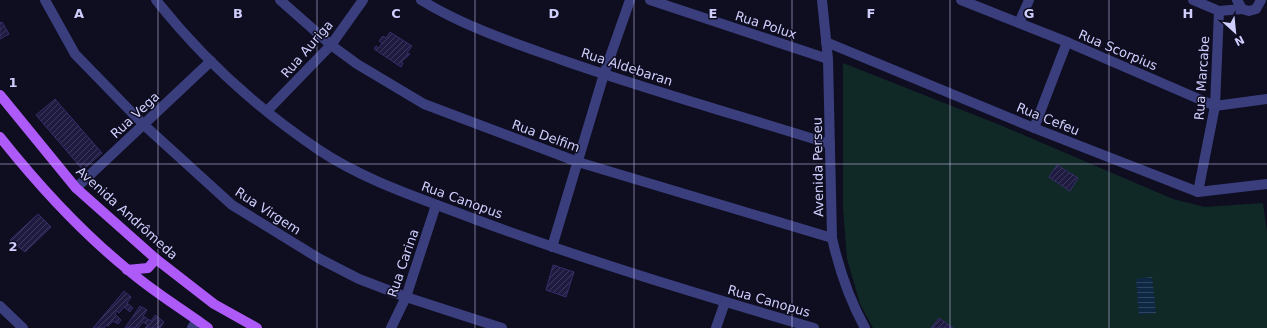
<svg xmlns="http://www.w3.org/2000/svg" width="1267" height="328" font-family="'DejaVu Sans',sans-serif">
  <defs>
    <pattern id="water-rules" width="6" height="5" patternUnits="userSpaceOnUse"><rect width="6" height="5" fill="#0e2743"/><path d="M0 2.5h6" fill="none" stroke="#30455f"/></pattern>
    <pattern id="building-hatch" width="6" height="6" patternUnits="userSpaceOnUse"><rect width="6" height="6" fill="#1e1a40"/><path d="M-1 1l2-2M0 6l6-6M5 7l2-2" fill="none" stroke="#3e3a5c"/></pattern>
  </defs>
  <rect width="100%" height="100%" fill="#0f0d20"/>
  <polygon fill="#112926" points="843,63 1000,125 1173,199 1205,207 1263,203 1267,232 1267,328 873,328 860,304 847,259 843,208"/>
  <polygon fill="url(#water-rules)" points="1152,277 1156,313 1139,315 1136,279"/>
  <g fill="url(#building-hatch)" stroke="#342d6b">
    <polygon points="2,22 9,34 0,39 0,23"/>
    <polygon points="390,32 412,46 407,53 410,54 401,62 403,63 401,67 374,49 376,46 379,48 382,43 379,41 383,36 386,38"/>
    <polygon points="55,99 102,153 83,170 36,115"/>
    <polygon points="1057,165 1078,178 1070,191 1049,177"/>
    <polygon points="38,214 51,227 25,252 10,240"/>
    <polygon points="553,265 574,272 566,297 546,290"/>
    <polygon points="124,291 131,297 127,303 133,308 130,312 124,307 119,313 117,311 115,314 121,320 118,324 113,321 108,326 106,325 104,328 93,328"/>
    <polygon points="140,306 147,310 143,316 151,321 155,315 164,322 160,328 145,328 148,325 143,322 138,328 136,326 135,328 125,328"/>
    <polygon points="939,318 953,328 931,328"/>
  </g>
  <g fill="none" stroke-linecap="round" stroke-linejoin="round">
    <g stroke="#3a3e7d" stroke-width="10">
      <polyline points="45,0 75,54 144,125 232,205 320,259 359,279 406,297 502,328"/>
      <path d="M156,0C201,57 258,109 319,150C367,182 423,199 477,220C588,261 701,295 814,328"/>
      <polyline points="280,0 331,45 357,64 424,104 578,162 832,238"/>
      <path d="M421,0C465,27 514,43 562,60C651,91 741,116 830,144"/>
      <polyline points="650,0 828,59"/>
      <path d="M822,0L828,59L832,238C839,269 849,299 865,328"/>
      <polyline points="961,0 1067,42 1215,106 1267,99"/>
      <polyline points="1193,0 1219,11"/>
      <polyline points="1237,0 1242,9 1249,11 1256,9 1261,0"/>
      <polyline points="1219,11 1242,9"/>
      <polyline points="1019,23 1029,0"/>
      <polyline points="826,42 1034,128 1198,192 1267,184"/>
      <polyline points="267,111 331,45 363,0"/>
      <polyline points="1034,128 1067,42"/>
      <polyline points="76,188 211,61"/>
      <polyline points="1198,192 1215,106 1219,11"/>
      <polyline points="552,247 604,74 630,0"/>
      <polyline points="0,306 23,328"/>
      <polyline points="192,328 197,320"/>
      <polyline points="391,328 406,297 436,205"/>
      <polyline points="716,328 725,302"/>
    </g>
    <g stroke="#ae5af8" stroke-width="10">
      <polyline points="0,95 76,188 156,259 214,304 257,328"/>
      <path d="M0,137C39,186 78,229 127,269C152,291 181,308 208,328"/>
      <polyline points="127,270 148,268 156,259"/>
    </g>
  </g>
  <path fill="none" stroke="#cfcefd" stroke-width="1" stroke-opacity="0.55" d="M158,0V328M317,0V328M475,0V328M634,0V328M792,0V328M950,0V328M1109,0V328M0,164H1267"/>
  <g text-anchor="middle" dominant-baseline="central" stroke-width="3" stroke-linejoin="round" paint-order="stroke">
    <g font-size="13" fill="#cfcefd" stroke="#0f0d20">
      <text transform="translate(766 25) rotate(18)">Rua Polux</text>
      <text transform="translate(307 49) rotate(-49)">Rua Auriga</text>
      <text transform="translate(1118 50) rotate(23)">Rua Scorpius</text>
      <text transform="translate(627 67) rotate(18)">Rua Aldebaran</text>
      <text transform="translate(1202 78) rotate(-86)">Rua Marcabe</text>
      <text transform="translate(135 115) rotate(-43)">Rua Vega</text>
      <text transform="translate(1048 119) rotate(22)">Rua Cefeu</text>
      <text transform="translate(546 136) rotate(20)">Rua Delfim</text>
      <text transform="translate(818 167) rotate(-91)">Avenida Perseu</text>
      <text transform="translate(462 200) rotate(20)">Rua Canopus</text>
      <text transform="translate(268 211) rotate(33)">Rua Virgem</text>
      <text transform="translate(127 213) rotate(42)">Avenida Andrômeda</text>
      <text transform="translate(403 263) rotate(-71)">Rua Carina</text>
      <text transform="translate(769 301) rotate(16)">Rua Canopus</text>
    </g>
  </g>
  <g font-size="13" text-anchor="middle" font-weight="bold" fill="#cfcefd" stroke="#0f0d20" stroke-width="3" stroke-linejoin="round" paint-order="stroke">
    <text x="79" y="18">A</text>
    <text x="238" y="18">B</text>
    <text x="396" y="18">C</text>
    <text x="554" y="18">D</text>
    <text x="713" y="18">E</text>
    <text x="871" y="18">F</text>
    <text x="1029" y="18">G</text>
    <text x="1188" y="18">H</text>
    <text x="13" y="87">1</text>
    <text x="13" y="251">2</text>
  </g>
  <g transform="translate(1235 32) rotate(153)" stroke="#0f0d20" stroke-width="3" paint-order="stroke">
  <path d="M0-3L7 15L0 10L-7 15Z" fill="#cfcefd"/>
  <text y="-6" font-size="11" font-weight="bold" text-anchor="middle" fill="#cfcefd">N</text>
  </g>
</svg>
